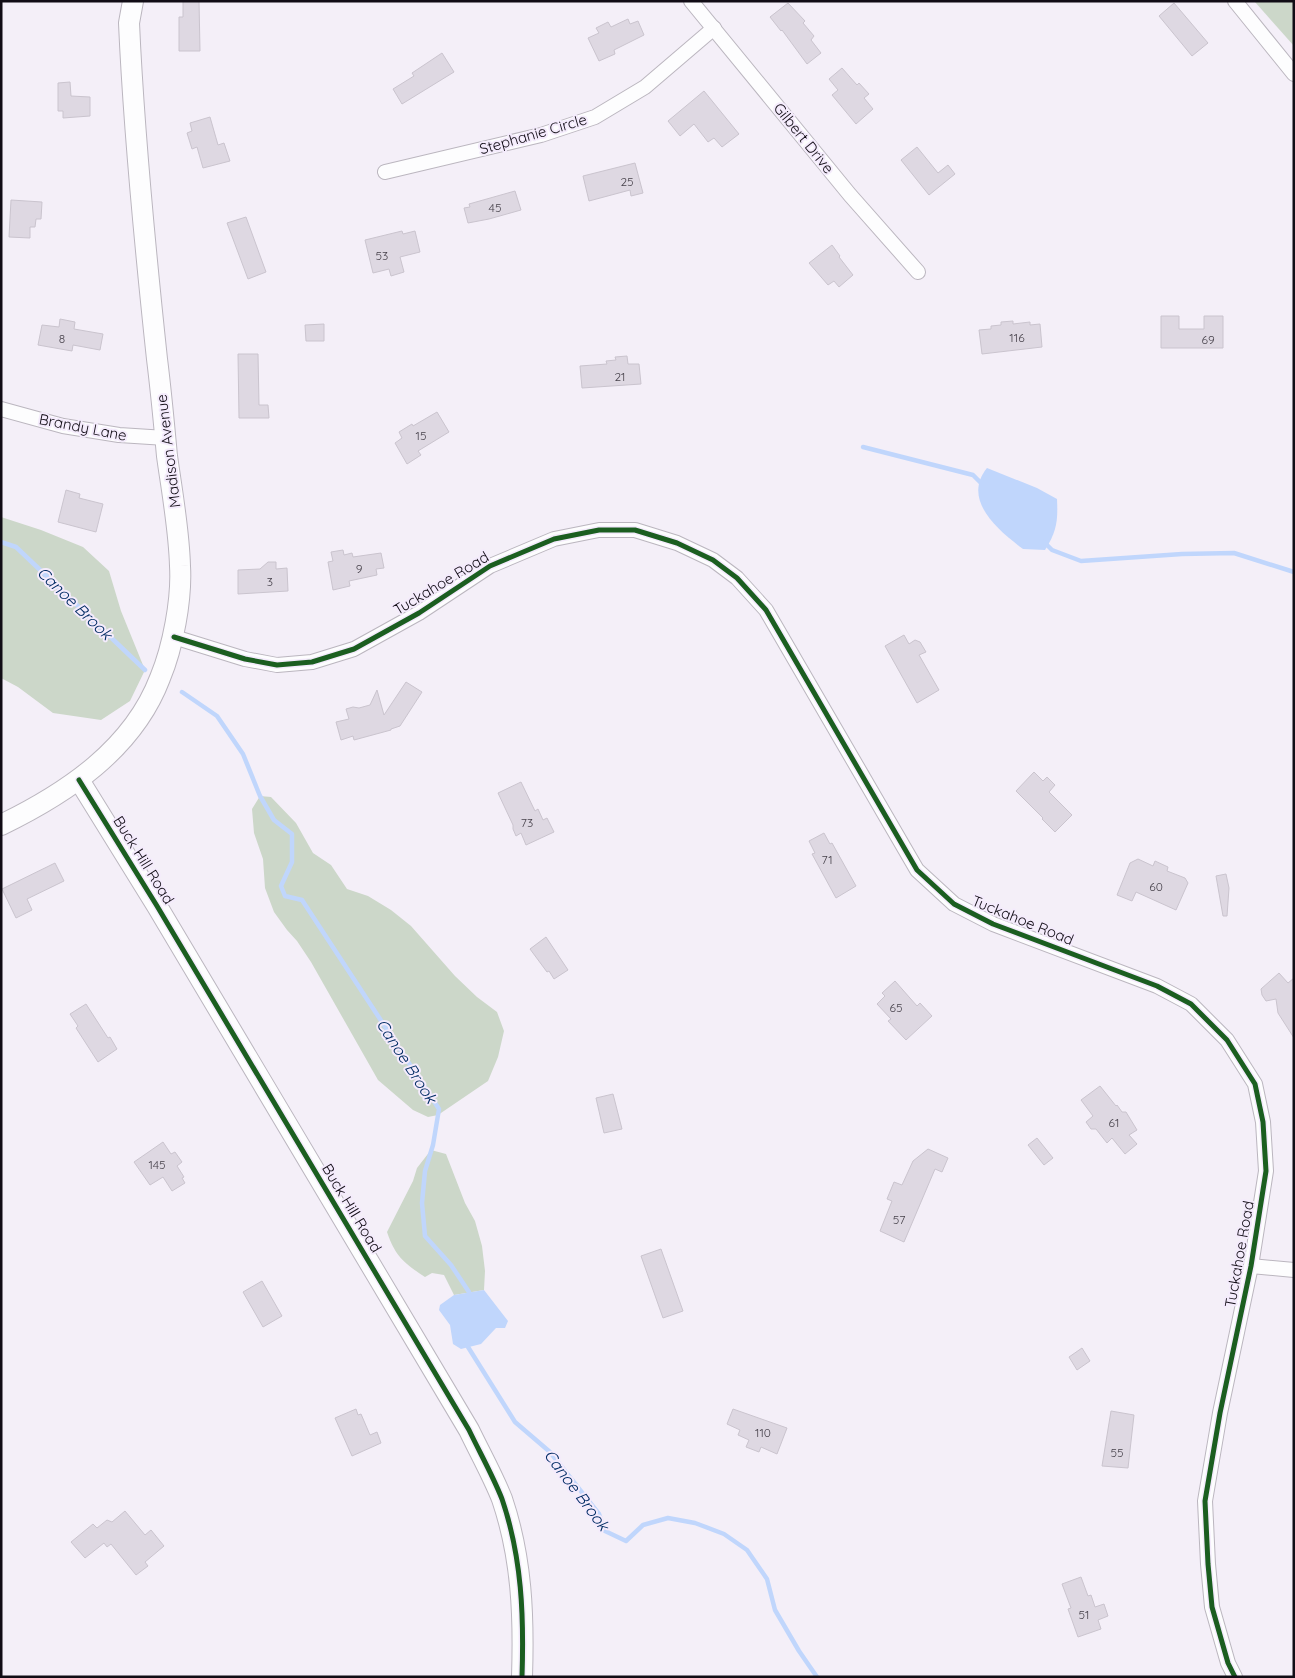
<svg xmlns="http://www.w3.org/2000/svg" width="1295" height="1678" font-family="Quicksand,sans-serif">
  <rect width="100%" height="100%" fill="#f4eff8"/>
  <g fill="#ccd7c9">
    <polygon points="1257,1 1294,1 1294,46 1255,2"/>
    <polygon points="1,517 41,530 83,547 109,571 121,611 145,670 130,701 101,720 53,713 18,687 1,678"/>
    <polygon points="260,796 271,797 296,823 313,853 331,865 347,889 368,896 391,910 411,926 455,976 477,997 497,1012 504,1031 498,1057 488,1081 438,1115 428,1117 413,1110 378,1080 311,962 297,941 287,930 274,912 265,888 263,859 254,833 252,809"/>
    <path d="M431,1150L446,1154L465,1203L475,1221L482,1246L485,1271L484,1290L454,1295L444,1275L432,1273L425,1277C404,1263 395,1256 387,1232L413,1181L417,1168Z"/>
  </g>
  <g fill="#c0d6fc">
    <path d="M987,468L1037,488L1057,499C1058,520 1057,531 1045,550L1023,549C999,531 961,500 987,468Z"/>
    <polygon points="484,1290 508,1321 505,1328 496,1328 481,1344 461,1349 453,1344 450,1325 439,1310 440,1305 454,1295"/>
  </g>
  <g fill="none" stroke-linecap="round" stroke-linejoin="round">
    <g stroke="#c0d6fc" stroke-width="4.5">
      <polyline points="863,447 973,475 982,484"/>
      <polyline points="1,542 16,547 145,670"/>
      <polyline points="1044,542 1052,550 1081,561 1182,554 1234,553 1294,572"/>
      <polyline points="182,692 217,716 243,754 260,796 274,820 292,834 292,862 281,886 285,896 302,900 439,1109 433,1145 425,1171 422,1203 425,1236 451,1265 469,1292 469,1298"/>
      <polyline points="468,1343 468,1347 515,1422 550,1452 599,1514 605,1531 626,1541 643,1525 668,1518 695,1523 724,1534 747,1550 767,1579 775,1610 799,1651 817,1677"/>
    </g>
  </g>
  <g fill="#ded8e2" stroke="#cac4ce">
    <polygon points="183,1 199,1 200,51 179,51 179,17 183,17"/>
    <polygon points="788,3 805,21 803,23 814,36 811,40 821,53 807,64 782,30 781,31 770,17"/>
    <polygon points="1174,3 1208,43 1192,56 1159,16"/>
    <polygon points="628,19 630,24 638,21 644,35 614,50 615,54 599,61 588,38 599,33 596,28 608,22 611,27"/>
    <polygon points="442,53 454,72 402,104 393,89 414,76 412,73"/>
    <polygon points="842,68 857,85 859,83 869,94 864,98 873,109 856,124 832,95 838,90 829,79"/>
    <polygon points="70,82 71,96 90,97 90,116 63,118 63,111 58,111 58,83"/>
    <polygon points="704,91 739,134 722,147 714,138 708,142 694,124 680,136 668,121"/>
    <polygon points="210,117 218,145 224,143 230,161 203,168 197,147 192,149 187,133 192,131 190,123"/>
    <polygon points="917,147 938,173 948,165 955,174 929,195 901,160"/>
    <polygon points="635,163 643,193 631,196 630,190 589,201 583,176"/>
    <polygon points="515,191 521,210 489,219 468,223 464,208 470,207 469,204"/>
    <polygon points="11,200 42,202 41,219 36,219 35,227 30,227 30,238 9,237"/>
    <polygon points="246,217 266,272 248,279 227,223"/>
    <polygon points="402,231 403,234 415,231 420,252 400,257 404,272 391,276 389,269 373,273 365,240"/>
    <polygon points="832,245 840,256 839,257 853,275 839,287 834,281 828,285 809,263"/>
    <polygon points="1161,316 1179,316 1179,329 1204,329 1204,316 1223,316 1223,348 1161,348"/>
    <polygon points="60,319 75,322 74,329 103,334 100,350 73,345 72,351 38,345 42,325 59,327"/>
    <polygon points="1013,321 1013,324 1030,322 1030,325 1040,324 1042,347 982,354 979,330 991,329 991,326 1001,325 1001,322"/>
    <polygon points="324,324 324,341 306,341 305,325"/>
    <polygon points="238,354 258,354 259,405 268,405 269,418 239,418"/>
    <polygon points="627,356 628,364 639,364 641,384 582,388 580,366 607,364 606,361 616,360 615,357"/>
    <polygon points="437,412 449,432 418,451 421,455 407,464 395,443 402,438 399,432 412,424 413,426"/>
    <polygon points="66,490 80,494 79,498 103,504 96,532 58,522"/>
    <polygon points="343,550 344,555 352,553 353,557 381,553 384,568 376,569 377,575 349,581 350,586 333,590 328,562 333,561 331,552"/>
    <polygon points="268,562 276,562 276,569 287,568 288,591 238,594 238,570 260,569"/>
    <polygon points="904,635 909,644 915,640 920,642 926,652 919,655 939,690 917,703 885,646"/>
    <polygon points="406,682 422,692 400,726 391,729 391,730 354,740 353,736 341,740 336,722 349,719 346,709 353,707 359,708 370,705 377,690 384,715"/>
    <polygon points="1034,772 1043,781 1047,777 1055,785 1049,792 1072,815 1055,832 1042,819 1043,818 1016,791"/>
    <polygon points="521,782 535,811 538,809 543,820 547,818 554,832 526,845 521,833 516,836 513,829 513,825 498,793"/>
    <polygon points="824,833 830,844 832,843 856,886 836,898 812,854 815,853 809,841"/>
    <polygon points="1138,859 1153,866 1155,861 1168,867 1167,871 1185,878 1188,883 1176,910 1136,892 1132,901 1117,895 1130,863"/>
    <polygon points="55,863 64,881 27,899 32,910 16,918 2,889"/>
    <polygon points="1226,874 1229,888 1227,916 1223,916 1216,876"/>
    <polygon points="546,937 568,970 554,979 549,971 547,972 530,949"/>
    <polygon points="1279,973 1288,983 1294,978 1294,1038 1278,1013 1276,999 1266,1001 1262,995 1261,989"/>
    <polygon points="895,981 917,1006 920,1003 932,1016 906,1040 888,1021 891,1019 877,1004 885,996 882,993"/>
    <polygon points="86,1004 108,1038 110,1037 117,1049 98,1062 76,1028 78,1026 70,1014"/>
    <polygon points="1100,1086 1116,1106 1117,1105 1122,1112 1126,1112 1137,1130 1129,1135 1137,1144 1125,1154 1112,1138 1107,1143 1096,1129 1091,1129 1086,1122 1093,1116 1081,1100"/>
    <polygon points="613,1094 622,1129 604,1133 596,1098"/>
    <polygon points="1037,1138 1053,1158 1044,1165 1028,1145"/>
    <polygon points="163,1142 171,1154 175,1152 182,1162 177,1166 184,1177 182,1178 185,1183 172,1191 163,1177 150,1185 134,1162"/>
    <polygon points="928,1149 948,1158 942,1172 935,1169 904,1242 880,1231 892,1201 887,1199 894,1182 902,1185 913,1161"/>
    <polygon points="661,1249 683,1311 663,1318 641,1256"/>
    <polygon points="262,1281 282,1316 263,1327 243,1292"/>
    <polygon points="1082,1348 1090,1361 1077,1370 1069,1357"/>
    <polygon points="356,1409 358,1415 361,1414 370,1435 377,1432 381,1443 352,1456 335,1418"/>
    <polygon points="733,1409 787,1428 777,1454 761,1447 759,1452 746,1447 749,1440 738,1435 740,1430 727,1424"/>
    <polygon points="1111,1411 1134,1415 1128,1468 1102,1466"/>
    <polygon points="125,1511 145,1535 151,1530 164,1546 145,1562 148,1566 136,1575 111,1544 107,1547 104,1543 85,1558 71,1542 93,1524 97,1528 107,1520 112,1522"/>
    <polygon points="1081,1577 1088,1596 1091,1595 1095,1607 1104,1604 1108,1616 1098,1620 1101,1629 1078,1637 1068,1609 1071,1608 1062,1584"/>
  </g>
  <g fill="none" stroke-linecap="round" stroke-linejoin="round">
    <defs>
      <g id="street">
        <polyline points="691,1 850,195 918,272"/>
        <polyline points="1235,1 1294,74"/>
        <polyline points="385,172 541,135 595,117 645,87 714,28"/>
        <polyline points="1,409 63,426 119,435 166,438"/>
        <polyline points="174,637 245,659 277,665 312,662 354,649 419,613 490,566 554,539 599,530 635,530 677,543 713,560 737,578 766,610 917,870 954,904 993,924 1157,986 1191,1004 1227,1040 1255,1084 1263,1122 1266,1171 1251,1266 1220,1413 1205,1501 1208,1564 1212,1607 1228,1663 1235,1677"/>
        <polyline points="1251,1266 1294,1270"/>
      </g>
      <g id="secondary">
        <path d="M79,780L157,906L469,1430C480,1453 493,1476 502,1499C522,1558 524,1616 522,1677"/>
        <path d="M1,825C67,793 133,749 160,678C173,647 182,599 180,566C179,529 172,492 167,456C164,423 161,391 157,359C145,247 134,136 129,23L133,1"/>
      </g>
    </defs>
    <use href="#street" stroke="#bbb6bf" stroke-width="16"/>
    <use href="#secondary" stroke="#bbb6bf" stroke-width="22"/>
    <use href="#street" stroke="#fdfdfe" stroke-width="14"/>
    <use href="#secondary" stroke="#fdfdfe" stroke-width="20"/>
    <defs>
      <g id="cycleway">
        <polyline points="174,637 245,659 277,665 312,662 354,649 419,613 490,566 554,539 599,530 635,530 677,543 713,560 737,578 766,610 917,870 954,904 993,924 1157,986 1191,1004 1227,1040 1255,1084 1263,1122 1266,1171 1251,1266 1220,1413 1205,1501 1208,1564 1212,1607 1228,1663 1235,1677"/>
        <path d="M79,780L157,906L469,1430C480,1453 493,1476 502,1499C522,1558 524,1616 522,1677"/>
      </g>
    </defs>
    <use href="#cycleway" stroke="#f4ebfc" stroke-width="8"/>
    <use href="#cycleway" stroke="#1b5e20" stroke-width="5"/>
  </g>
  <g text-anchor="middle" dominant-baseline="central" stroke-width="4" stroke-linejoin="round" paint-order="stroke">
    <g font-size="12" fill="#46414a">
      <text x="627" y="181">25</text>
      <text x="495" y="207">45</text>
      <text x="382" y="255">53</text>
      <text x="1017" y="337">116</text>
      <text x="62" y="338">8</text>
      <text x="1208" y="339">69</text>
      <text x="620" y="376">21</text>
      <text x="421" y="435">15</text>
      <text x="359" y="568">9</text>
      <text x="270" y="581">3</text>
      <text x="527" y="822">73</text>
      <text x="827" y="859">71</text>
      <text x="1156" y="886">60</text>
      <text x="896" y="1007">65</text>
      <text x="1114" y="1122">61</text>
      <text x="157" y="1164">145</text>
      <text x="899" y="1219">57</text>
      <text x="763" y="1432">110</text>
      <text x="1117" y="1452">55</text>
      <text x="1084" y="1614">51</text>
    </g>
    <g font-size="15" fill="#110c15" stroke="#f4ebfc">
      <text transform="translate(533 134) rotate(-16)">Stephanie Circle</text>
      <text transform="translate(804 138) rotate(51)">Gilbert Drive</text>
      <text transform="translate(83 427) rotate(11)">Brandy Lane</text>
      <text transform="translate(168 451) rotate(-97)">Madison Avenue</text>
      <text transform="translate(441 583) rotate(-31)">Tuckahoe Road</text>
      <text transform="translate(144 860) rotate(58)">Buck Hill Road</text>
      <text transform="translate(1023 920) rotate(22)">Tuckahoe Road</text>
      <text transform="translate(352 1208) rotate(59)">Buck Hill Road</text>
      <text transform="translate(1239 1254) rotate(-80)">Tuckahoe Road</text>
    </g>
    <g font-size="16" font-style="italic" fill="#002b63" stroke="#f4ebfc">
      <text transform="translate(75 603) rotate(44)">Canoe Brook</text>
      <text transform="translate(407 1061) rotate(57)">Canoe Brook</text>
      <text transform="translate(577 1490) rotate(53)">Canoe Brook</text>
    </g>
  </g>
  <rect width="1295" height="1678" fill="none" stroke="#110c15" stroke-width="5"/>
</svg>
